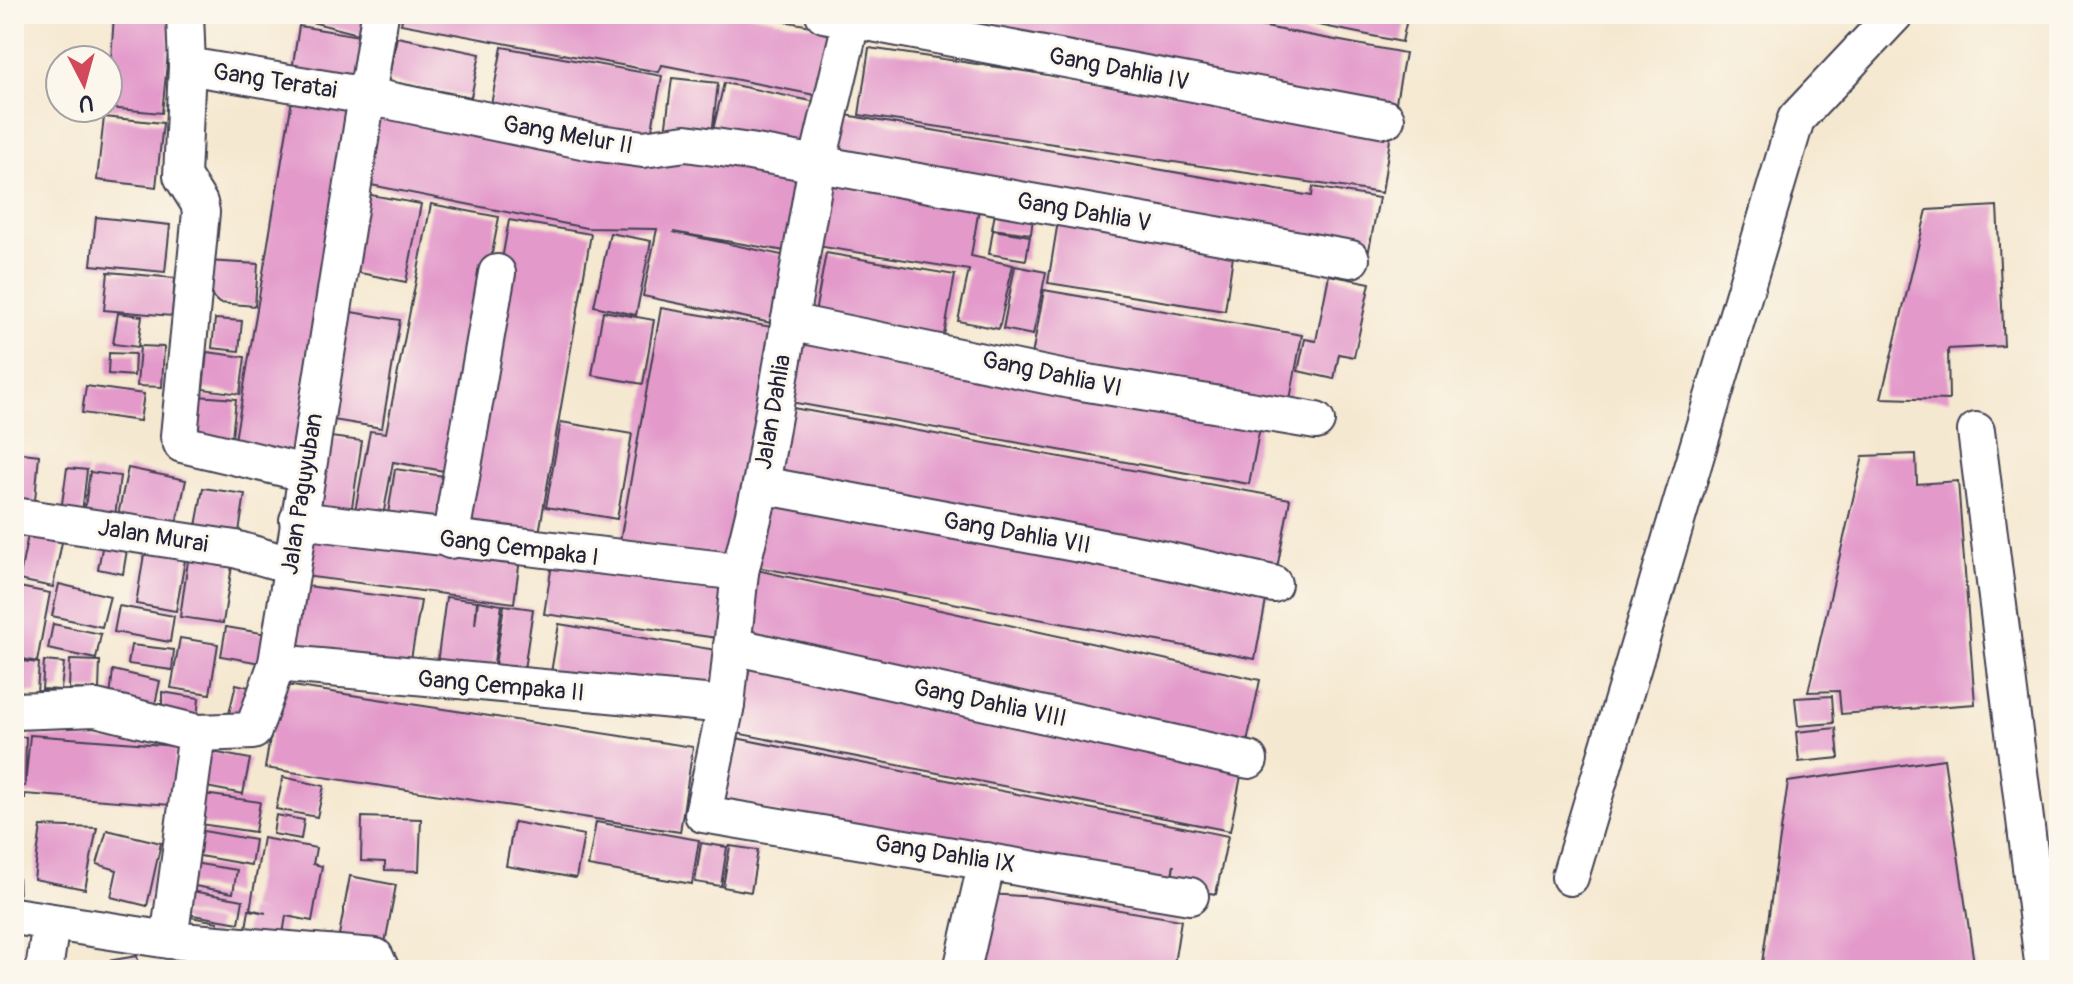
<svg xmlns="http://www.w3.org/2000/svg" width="2073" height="984" font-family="Pangolin,sans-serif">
  <rect width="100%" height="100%" fill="#fbf7ec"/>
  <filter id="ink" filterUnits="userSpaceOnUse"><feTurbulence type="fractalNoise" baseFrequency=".0125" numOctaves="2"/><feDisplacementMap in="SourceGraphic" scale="16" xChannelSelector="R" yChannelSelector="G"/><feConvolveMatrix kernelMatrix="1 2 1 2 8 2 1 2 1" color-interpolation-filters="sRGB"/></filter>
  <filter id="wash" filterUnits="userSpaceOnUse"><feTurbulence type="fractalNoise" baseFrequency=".006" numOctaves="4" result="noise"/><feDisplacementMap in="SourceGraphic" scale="32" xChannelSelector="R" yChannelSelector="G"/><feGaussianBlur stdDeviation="1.8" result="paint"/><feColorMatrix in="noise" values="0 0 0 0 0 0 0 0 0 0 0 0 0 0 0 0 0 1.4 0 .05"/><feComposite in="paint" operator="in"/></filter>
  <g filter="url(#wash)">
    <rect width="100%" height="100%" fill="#f5e8d0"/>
    <g id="blocks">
      <g fill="#e39acb">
        <polygon points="114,14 172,14 162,113 108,108"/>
        <polygon points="280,14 376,14 370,37"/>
        <polygon points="403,14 746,14 832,30 820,96 662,65 659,72 401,24"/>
        <polygon points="863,14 1196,14 1405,53 1394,113"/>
        <polygon points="1265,14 1408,14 1402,42"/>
        <polygon points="299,26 371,38 364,81 292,70"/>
        <polygon points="397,37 480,54 471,97 388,81"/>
        <polygon points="502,47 662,76 649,145 489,115"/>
        <polygon points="869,48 1392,126 1382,193 859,115"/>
        <polygon points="672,78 718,83 712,134 724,83 821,103 809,158 665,133"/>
        <polygon points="294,88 363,100 305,463 233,452"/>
        <polygon points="375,112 805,173 791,252 673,232 791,257 776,324 643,296 657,229 586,228 361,183"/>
        <polygon points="834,113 1312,196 1313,187 1379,198 1369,250 1305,243 828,152"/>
        <polygon points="104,117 163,123 156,187 97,180"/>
        <polygon points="827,184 979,208 971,256 1013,265 999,329 958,321 969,270 817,246"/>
        <polygon points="360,193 421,204 406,282 345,270"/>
        <polygon points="997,203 1034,208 1031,234 992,229"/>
        <polygon points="431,204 499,217 450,472 393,462 383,516 355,511 370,431 386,433"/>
        <polygon points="1997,206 2004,346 1948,349 1949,400 1881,398 1927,210"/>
        <polygon points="96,217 170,225 165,272 91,265"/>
        <polygon points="509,220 591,234 537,545 454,531"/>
        <polygon points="1058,221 1234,249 1225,311 1048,283"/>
        <polygon points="993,230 1030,236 1026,260 989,254"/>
        <polygon points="610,233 651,241 636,315 594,306"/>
        <polygon points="826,253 955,275 942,346 813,324"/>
        <polygon points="206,261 258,264 255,306 219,303 205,290"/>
        <polygon points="1015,266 1046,272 1033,335 1003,329"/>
        <polygon points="108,272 175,278 172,316 104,310"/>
        <polygon points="1329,275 1370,283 1354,357 1339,354 1334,379 1298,371 1305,339 1316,341"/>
        <polygon points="1044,290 1302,335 1289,405 1031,361"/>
        <polygon points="661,308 772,327 736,563 619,547"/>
        <polygon points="339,310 400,320 382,428 321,418"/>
        <polygon points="603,311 654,320 643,384 592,375"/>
        <polygon points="118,313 142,316 138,347 113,344"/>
        <polygon points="215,319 242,321 239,351 212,348"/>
        <polygon points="791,337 1261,422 1249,484 779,400"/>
        <polygon points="140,346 164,347 162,387 137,386"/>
        <polygon points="207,352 245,357 240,394 203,389"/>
        <polygon points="109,353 135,354 134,376 108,374"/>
        <polygon points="86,386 144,394 140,421 82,413"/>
        <polygon points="197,396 236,399 231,447 193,444"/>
        <polygon points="782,406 1290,499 1276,574 768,480"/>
        <polygon points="561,422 632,434 617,519 546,507"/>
        <polygon points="315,435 362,441 350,520 303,513"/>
        <polygon points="14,452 39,455 34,512 14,511"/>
        <polygon points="1916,454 1917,484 1958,481 1975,704 1841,714 1839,691 1808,692 1863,456"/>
        <polygon points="67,468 87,470 81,521 60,518"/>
        <polygon points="128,468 186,480 174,537 116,525"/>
        <polygon points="395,469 458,478 450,530 387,521"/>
        <polygon points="90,472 120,476 114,525 83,521"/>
        <polygon points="203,488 245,494 237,544 194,537"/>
        <polygon points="765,497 1268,590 1255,659 752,566"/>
        <polygon points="31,520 65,527 53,587 19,580"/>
        <polygon points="14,528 21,528 16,578 14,578"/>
        <polygon points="303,530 520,559 514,603 296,575"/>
        <polygon points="105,533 129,537 123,574 98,569"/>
        <polygon points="190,547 234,553 223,623 180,617"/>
        <polygon points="145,548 186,555 176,611 136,604"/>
        <polygon points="552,564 732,588 725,639 544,614"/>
        <polygon points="752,569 1260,680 1245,752 737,642"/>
        <polygon points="59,584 110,596 102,627 52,616"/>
        <polygon points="292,584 421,601 408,676 279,659"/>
        <polygon points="14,586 50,593 37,662 14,657"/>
        <polygon points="446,597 477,601 475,625 478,601 502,605 492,678 436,671"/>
        <polygon points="504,605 533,609 522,683 493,679"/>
        <polygon points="119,606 174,616 170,642 114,632"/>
        <polygon points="53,624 101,634 96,659 48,649"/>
        <polygon points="559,624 722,651 713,700 549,685"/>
        <polygon points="226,627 273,635 267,664 221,656"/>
        <polygon points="180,638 218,644 210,694 171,688"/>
        <polygon points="131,645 174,650 172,670 128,664"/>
        <polygon points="14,660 39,663 37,693 14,691"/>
        <polygon points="70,660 100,661 99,690 69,689"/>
        <polygon points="44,661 64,663 61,690 42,689"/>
        <polygon points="750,666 1243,766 1230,831 736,733"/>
        <polygon points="113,670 160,681 154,709 110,698"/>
        <polygon points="236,684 261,690 254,724 228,718"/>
        <polygon points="279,684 693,747 680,832 265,768"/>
        <polygon points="162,692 199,698 197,719 162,710"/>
        <polygon points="1832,696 1834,723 1798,726 1795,698"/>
        <polygon points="1836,728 1839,758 1799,762 1796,732"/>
        <polygon points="30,735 176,746 171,805 25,794 25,798 14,798 14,736 26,737 25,787"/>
        <polygon points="726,736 1228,836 1216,894 1171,887 1174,865 1169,887 722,802"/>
        <polygon points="207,751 250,759 243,794 201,786"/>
        <polygon points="1944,759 1975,970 1761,970 1788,782"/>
        <polygon points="283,777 324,786 317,817 276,809"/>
        <polygon points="197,793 260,802 255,832 193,823"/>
        <polygon points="14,809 19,809 21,857 14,857"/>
        <polygon points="276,815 304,820 301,839 273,834"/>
        <polygon points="362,817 421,819 419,871 385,870 385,862 361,861"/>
        <polygon points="514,822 584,835 576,878 506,866"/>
        <polygon points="596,822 699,840 692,884 588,866"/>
        <polygon points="41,826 97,828 85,889 34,879"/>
        <polygon points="192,829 255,840 251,865 188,854"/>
        <polygon points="107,830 161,843 147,906 111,897 117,870 97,864"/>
        <polygon points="263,838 316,848 313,864 322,866 312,921 286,916 281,946 244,940 249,910 266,913 250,909"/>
        <polygon points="701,843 727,847 721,886 695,882"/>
        <polygon points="730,846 758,850 751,892 723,887"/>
        <polygon points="187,862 237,870 233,893 184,884"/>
        <polygon points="14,872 18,872 19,902 14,902"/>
        <polygon points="350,876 396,885 385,943 339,935"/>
        <polygon points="180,889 243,900 239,923 176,912"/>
        <polygon points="986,894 1040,897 1181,920 1173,970 964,970"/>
        <polygon points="174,914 218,922 214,941"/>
        <polygon points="137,956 140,970 91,970 90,964"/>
      </g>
    </g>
  </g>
  <g filter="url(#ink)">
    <use href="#blocks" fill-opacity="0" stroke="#424051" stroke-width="2"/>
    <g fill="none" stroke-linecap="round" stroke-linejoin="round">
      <defs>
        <g id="minor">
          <polyline points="185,14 187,66 367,96 592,142 643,149 686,143 750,152 1351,259"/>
          <polyline points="824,14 1386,119"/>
          <polyline points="853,14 817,165 761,485 740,572 726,705 703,814 1190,896"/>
          <polyline points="187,66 182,176 199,203 201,212 179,436 182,444 305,473"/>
          <polyline points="789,322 1070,380 1316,421"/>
          <polyline points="1976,431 2044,970"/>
          <polyline points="761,485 1156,558 1273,584"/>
          <polyline points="14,516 235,549 290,565"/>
          <polyline points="298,520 740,572"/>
          <polyline points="450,540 497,273"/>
          <polyline points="732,646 1249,760"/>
          <polyline points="277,663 726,705"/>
          <polyline points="14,711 96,708 197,733 253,731 277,663 380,14"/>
          <polyline points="197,733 169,940 375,957 381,970"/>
          <polyline points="1570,877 1796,119 1895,14"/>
          <polyline points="14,916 169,940"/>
          <polyline points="44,970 51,923"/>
          <polyline points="962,970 987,861"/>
        </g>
      </defs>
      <use href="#minor" stroke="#424051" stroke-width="40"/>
      <use href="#minor" stroke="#fff" stroke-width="36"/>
    </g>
  </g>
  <g text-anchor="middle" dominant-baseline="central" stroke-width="6" stroke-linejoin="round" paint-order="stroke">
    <g font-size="24" fill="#22223b" stroke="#fbf7ec">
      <text transform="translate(1119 69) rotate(11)">Gang Dahlia IV</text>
      <text transform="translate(275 81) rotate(9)">Gang Teratai</text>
      <text transform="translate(568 135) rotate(10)">Gang Melur II</text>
      <text transform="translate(1084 212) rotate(10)">Gang Dahlia V</text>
      <text transform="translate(1052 374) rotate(12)">Gang Dahlia VI</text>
      <text transform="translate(773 412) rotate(-80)">Jalan Dahlia</text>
      <text transform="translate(302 494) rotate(-81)">Jalan Paguyuban</text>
      <text transform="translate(1017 533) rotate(10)">Gang Dahlia VII</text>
      <text transform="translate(153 536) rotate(9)">Jalan Murai</text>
      <text transform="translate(519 548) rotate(7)">Gang Cempaka I</text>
      <text transform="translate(501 686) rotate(5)">Gang Cempaka II</text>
      <text transform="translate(990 703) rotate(12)">Gang Dahlia VIII</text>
      <text transform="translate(945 854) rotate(9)">Gang Dahlia IX</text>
    </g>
  </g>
  <rect width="2073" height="984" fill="none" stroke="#fbf7ec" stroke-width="48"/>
  <g transform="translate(84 84) rotate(174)"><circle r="38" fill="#fbf7ec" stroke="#a4a2a5" stroke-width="2"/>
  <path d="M0-6L14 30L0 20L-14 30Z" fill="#d1495b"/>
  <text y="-12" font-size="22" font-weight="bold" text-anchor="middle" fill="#22223b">U</text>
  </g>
</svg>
